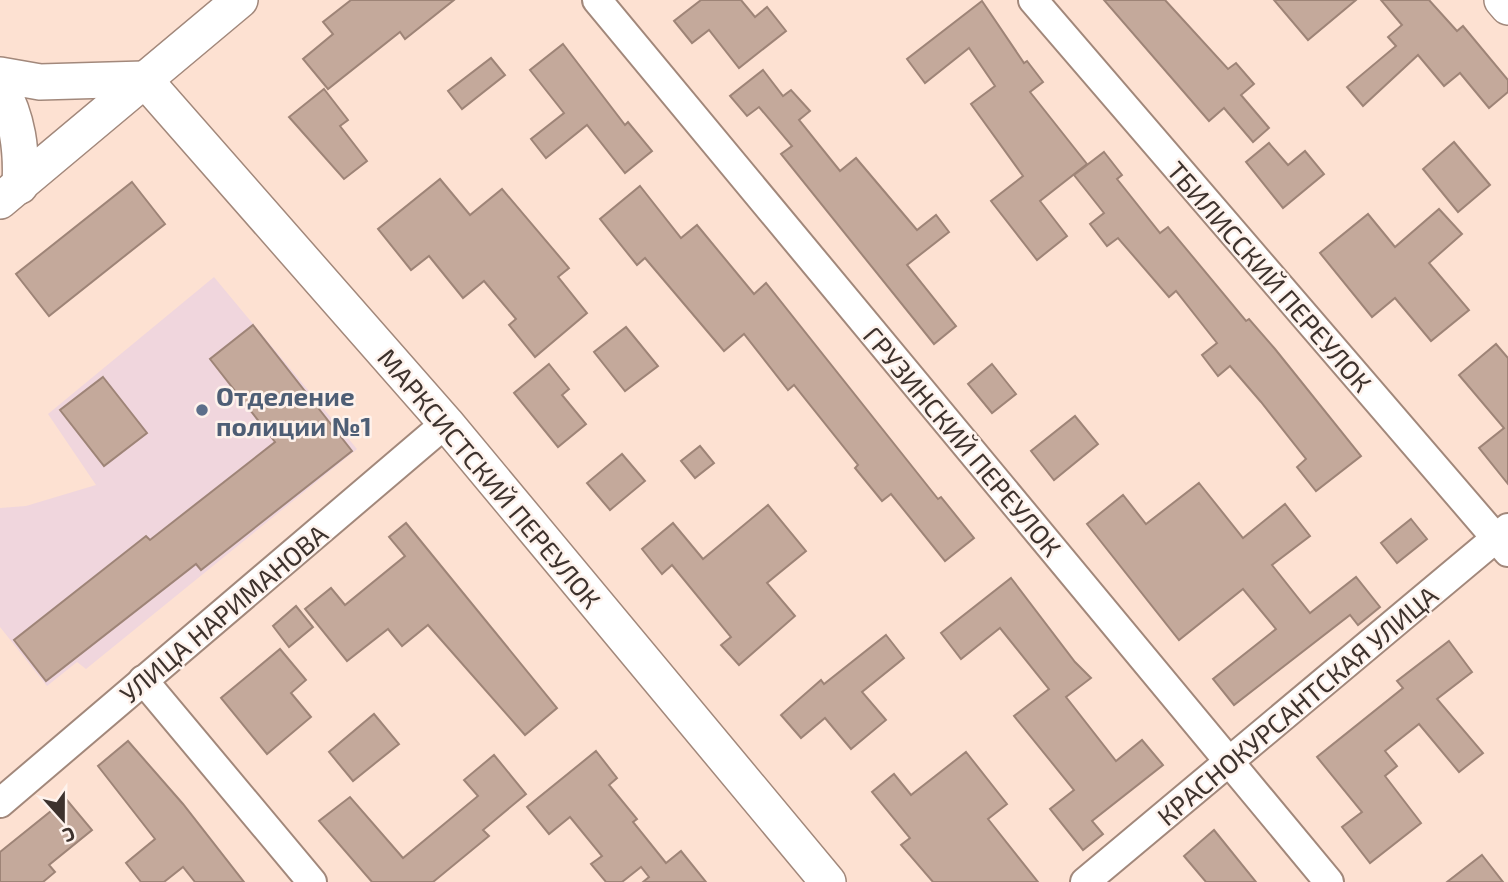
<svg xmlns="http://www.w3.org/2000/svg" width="1508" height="882" font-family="'Exo 2',sans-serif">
  <rect width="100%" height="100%" fill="#fde1d2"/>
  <polygon fill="#f0d6dd" points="214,277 357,449 86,669 77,662 47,686 0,627 0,508 26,506 96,485 48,414"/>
  <g fill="#c4a99b" stroke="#9e8477" stroke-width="2">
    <polygon points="351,0 454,0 405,39 400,32 328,89 303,59 333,34 323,22"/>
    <polygon points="701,0 741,0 755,17 767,7 786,31 739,68 709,30 692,43 674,21"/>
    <polygon points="1104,0 1165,0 1228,69 1236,63 1254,84 1241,95 1269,128 1253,142 1224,108 1209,121"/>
    <polygon points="1274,0 1356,0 1308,40"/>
    <polygon points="1381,0 1429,0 1457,31 1463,26 1508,80 1508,92 1489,108 1460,73 1444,86 1418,55 1363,106 1347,87 1396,46 1388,37 1402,25"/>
    <polygon points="982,1 1024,63 1027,61 1043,82 1030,92 1087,164 1040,201 1067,236 1037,260 991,201 1023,176 971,104 995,86 969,48 925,83 907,59"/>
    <polygon points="563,44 625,125 628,122 652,151 625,173 587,125 546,158 531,139 564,113 530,70"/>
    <polygon points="491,58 505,75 462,109 448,91"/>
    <polygon points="763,70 783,96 791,90 810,111 799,120 840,171 856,158 917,230 936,215 949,232 907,265 956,326 934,344 781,154 792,146 759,107 747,116 730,96"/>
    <polygon points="324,89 348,120 340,126 367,161 344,179 289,117"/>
    <polygon points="1454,142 1490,185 1458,212 1423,169"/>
    <polygon points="1269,143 1288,165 1305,151 1324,174 1283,208 1246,162"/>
    <polygon points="1104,152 1122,175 1117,179 1160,233 1168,227 1246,321 1249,319 1275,349 1361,456 1316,491 1297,467 1306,459 1261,402 1230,366 1218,376 1202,355 1217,343 1176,291 1169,297 1118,238 1107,246 1090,224 1104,213 1074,175"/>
    <polygon points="440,179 470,215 502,189 569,268 558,277 587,313 535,357 509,325 516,319 484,281 463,298 429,256 411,270 378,229"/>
    <polygon points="132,182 165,224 49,316 16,274"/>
    <polygon points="640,186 681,238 697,225 754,294 766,283 938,499 941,497 974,538 945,561 891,494 882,501 855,468 858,465 794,385 788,390 744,334 724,351 645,258 637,265 600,219"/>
    <polygon points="1439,209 1462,234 1429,263 1469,310 1431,341 1395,298 1372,317 1320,253 1368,214 1395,247"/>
    <polygon points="253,325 352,451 201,570 196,564 46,681 14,640 146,536 150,540 275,442 210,359"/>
    <polygon points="626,327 658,366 625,391 594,352"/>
    <polygon points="1496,344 1508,358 1508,484 1479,448 1504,428 1459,375"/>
    <polygon points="549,364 569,389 562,395 586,424 558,447 514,393"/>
    <polygon points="992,364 1016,394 992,413 968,384"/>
    <polygon points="103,377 147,433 104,466 60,410"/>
    <polygon points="1075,416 1098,444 1054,480 1031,451"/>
    <polygon points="700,446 714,463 695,478 681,461"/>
    <polygon points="622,454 645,481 610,510 587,483"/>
    <polygon points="1199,483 1243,538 1285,504 1310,536 1272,565 1310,613 1356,577 1380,607 1358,625 1350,615 1234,705 1213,679 1276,629 1243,589 1179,640 1087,524 1123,495 1146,524"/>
    <polygon points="768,505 806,551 767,583 795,616 739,665 721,645 731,637 672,565 662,574 642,549 673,523 703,559"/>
    <polygon points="1411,519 1427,539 1397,563 1381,543"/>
    <polygon points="406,523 557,708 525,735 428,625 402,646 388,629 347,661 305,609 331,588 345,605 405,556 389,537"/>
    <polygon points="1011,578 1075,662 1091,678 1066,697 1116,761 1142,740 1163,765 1092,821 1103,834 1083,850 1050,809 1074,790 1014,716 1049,689 1000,628 961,659 941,633"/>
    <polygon points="296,606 313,627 289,647 273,626"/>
    <polygon points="886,635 904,658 862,692 886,720 851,749 825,718 801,738 781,715 821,680 824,684"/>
    <polygon points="1449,641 1472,672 1437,699 1483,753 1459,772 1419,724 1385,751 1397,766 1385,776 1421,823 1370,863 1342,827 1362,812 1317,757 1403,688 1397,681"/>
    <polygon points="280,649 306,680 291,693 311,717 267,754 221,698"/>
    <polygon points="374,714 399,744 353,781 329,752"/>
    <polygon points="128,741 183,804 244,882 195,882 183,867 164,882 141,882 126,863 155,839 98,766"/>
    <polygon points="596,751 617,778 609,785 637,819 633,822 666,863 681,851 706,882 643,882 649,877 641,867 622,882 606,882 591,864 602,856 570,817 549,834 527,807"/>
    <polygon points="966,752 1007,804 988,819 1038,882 933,882 901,845 910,838 872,792 894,774 911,795"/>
    <polygon points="494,755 526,794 483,830 489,836 433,882 372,882 319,821 350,797 403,858 478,796 464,780"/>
    <polygon points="66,799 92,830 49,865 55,872 43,882 0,882 0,852"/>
    <polygon points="1214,830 1256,882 1206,882 1184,856"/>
    <polygon points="1482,855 1503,882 1447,882"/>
  </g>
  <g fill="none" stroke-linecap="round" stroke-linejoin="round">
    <defs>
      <g id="minor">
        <polyline points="597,0 1329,882"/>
        <polyline points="1033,0 1508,552"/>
        <polyline points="143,680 312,882"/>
        <polyline points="0,803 446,423"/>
        <polyline points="1085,882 1508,528"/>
      </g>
      <g id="tertiary">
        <polyline points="1502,0 1508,7"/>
        <polyline points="0,75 40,82 144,79"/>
        <polyline points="144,79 446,423 828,882"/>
        <path d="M0,86C18,118 22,150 20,186"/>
        <polyline points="0,201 240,0"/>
      </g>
    </defs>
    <use href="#minor" stroke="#a2887b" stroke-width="32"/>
    <use href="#tertiary" stroke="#a2887b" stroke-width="38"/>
    <use href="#minor" stroke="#fff" stroke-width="28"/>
    <use href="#tertiary" stroke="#fff" stroke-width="35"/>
  </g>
  <circle fill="#5c6f8a" stroke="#fef2ec" stroke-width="2.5" cx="202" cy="410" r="7"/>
  <g text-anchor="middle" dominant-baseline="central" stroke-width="5" stroke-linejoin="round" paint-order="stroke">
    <g font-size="26" fill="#3d322d" stroke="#fef2ec">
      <text transform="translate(1270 276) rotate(49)">ТБИЛИССКИЙ ПЕРЕУЛОК</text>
      <text transform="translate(963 441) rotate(50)">ГРУЗИНСКИЙ ПЕРЕУЛОК</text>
      <text transform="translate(490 478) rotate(50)">МАРКСИСТСКИЙ ПЕРЕУЛОК</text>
      <text transform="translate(223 613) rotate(-40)">УЛИЦА НАРИМАНОВА</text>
      <text transform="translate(1297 705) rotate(-40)">КРАСНОКУРСАНТСКАЯ УЛИЦА</text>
    </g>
    <g font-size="26" font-weight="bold" fill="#4e5e75" stroke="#fef2ec" text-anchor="start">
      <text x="216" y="395">Отделение<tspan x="216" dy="30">полиции №1</tspan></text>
    </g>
  </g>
  <g transform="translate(63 819) rotate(159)" stroke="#fef2ec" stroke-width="5" paint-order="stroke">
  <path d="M0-5L12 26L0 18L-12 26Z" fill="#3d322d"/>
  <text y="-10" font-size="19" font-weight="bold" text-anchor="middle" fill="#3d322d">С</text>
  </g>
</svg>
